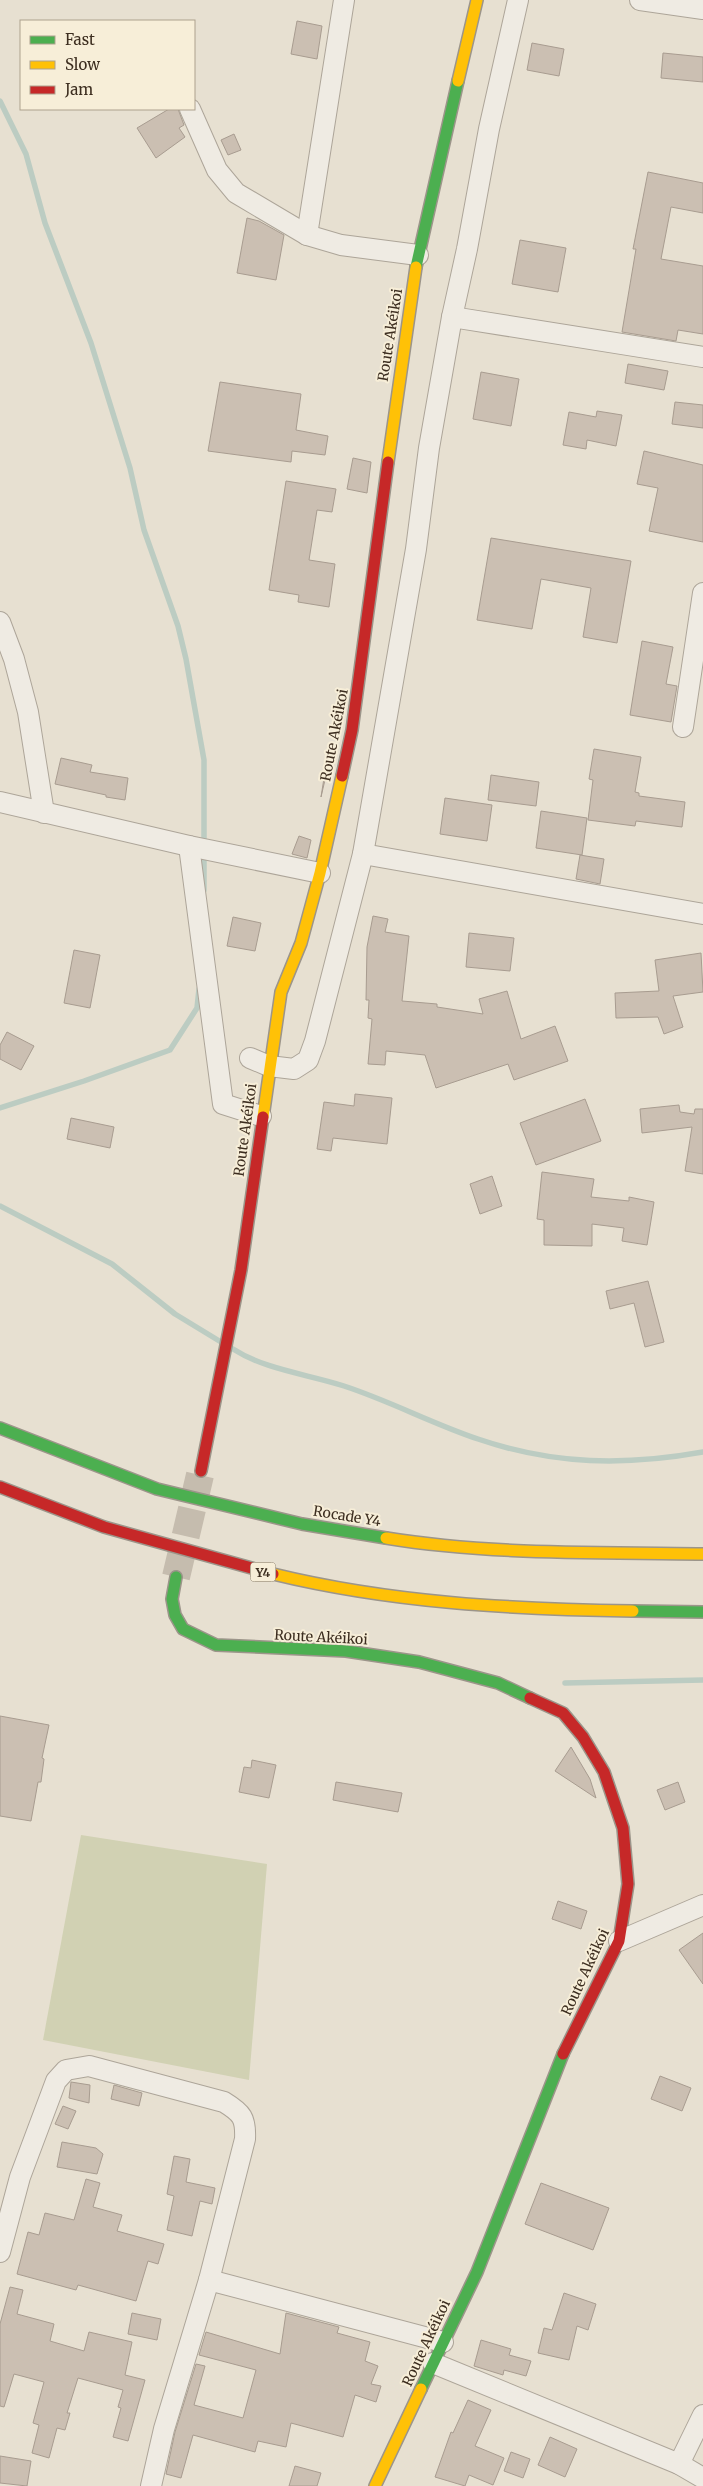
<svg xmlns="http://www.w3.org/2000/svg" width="703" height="2486" font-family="Merriweather,serif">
  <rect width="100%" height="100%" fill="#e7e0d1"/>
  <polygon fill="#d1d1b3" points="81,1835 267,1864 249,2080 43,2040"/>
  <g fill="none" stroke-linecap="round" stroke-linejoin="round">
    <g stroke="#bcccc2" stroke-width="5.5">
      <polyline points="0,101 26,154 45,223 91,343 130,468 144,530 178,626 186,659 204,760 204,890"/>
      <polyline points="0,1108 84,1081 170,1050 197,1008 199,989"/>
      <polyline points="0,1206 112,1264 175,1314 221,1342"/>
      <path d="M233,1349C266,1370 307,1374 344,1386C390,1401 433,1424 478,1439C554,1465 625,1466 703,1452"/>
      <polyline points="565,1683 703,1680"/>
    </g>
  </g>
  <g fill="#cbbfb2" stroke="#a89c90">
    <polygon points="297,21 322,26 317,59 291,54"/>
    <polygon points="532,43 564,49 559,76 527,70"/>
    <polygon points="663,53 703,57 703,82 661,78"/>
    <polygon points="169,109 178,109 184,125 179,128 185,137 156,158 137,128"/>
    <polygon points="234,134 241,150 228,155 221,140"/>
    <polygon points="648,172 703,183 703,213 671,207 661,259 703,266 703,334 678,330 676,341 622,332 636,249 633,249"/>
    <polygon points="247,218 259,221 284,235 276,280 237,273"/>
    <polygon points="520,240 566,248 558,292 512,284"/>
    <polygon points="628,364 668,371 664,390 625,383"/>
    <polygon points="481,372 519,379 511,426 473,419"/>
    <polygon points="220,382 301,394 296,430 328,436 325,455 292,451 291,462 208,451"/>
    <polygon points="675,402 703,405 703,428 672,424"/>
    <polygon points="597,411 622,415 616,446 587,440 586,449 563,445 569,412 596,417"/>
    <polygon points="644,451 703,465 703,542 649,531 658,488 637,484"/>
    <polygon points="353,458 371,462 367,493 347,489"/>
    <polygon points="286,481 336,489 332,512 317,510 309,560 335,564 329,607 298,602 299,595 269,590"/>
    <polygon points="491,538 631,561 617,643 583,637 591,588 541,579 532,629 477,620"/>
    <polygon points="642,641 673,647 666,684 677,686 671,722 630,715"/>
    <polygon points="594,749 641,757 635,792 639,793 639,796 685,802 682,827 636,821 635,826 588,820 593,780 589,779"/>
    <polygon points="328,753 331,754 321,797"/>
    <polygon points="61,758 92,765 90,772 128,778 125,800 106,797 106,795 55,784"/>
    <polygon points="491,775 539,782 536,806 488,800"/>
    <polygon points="445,798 492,805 487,841 440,834"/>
    <polygon points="541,811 587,818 582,855 536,848"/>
    <polygon points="299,836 311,840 307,858 292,854"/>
    <polygon points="580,855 604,859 600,884 576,879"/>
    <polygon points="373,916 388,919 385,932 409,936 402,1001 437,1004 437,1007 483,1014 479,999 507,991 521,1039 555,1026 568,1061 514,1080 508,1064 436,1088 425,1055 386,1051 385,1065 368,1064 372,1019 368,1018 369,1000 366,1000 367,947"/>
    <polygon points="233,917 261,923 255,951 227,946"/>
    <polygon points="469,933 514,938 510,971 466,967"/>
    <polygon points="74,950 100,955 90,1008 64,1003"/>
    <polygon points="701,953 703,992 673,996 683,1027 664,1034 658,1017 616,1018 615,993 659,991 655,960"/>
    <polygon points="7,1032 34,1046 21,1070 0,1059 0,1045"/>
    <polygon points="355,1094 392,1098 387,1144 333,1138 331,1151 317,1149 324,1102 354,1106"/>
    <polygon points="585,1099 601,1141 536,1165 520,1123"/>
    <polygon points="679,1105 680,1112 694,1114 695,1109 703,1109 703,1174 685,1171 692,1127 642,1133 640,1109"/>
    <polygon points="71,1118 114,1127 110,1148 67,1139"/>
    <polygon points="542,1172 594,1179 591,1197 629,1201 629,1197 654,1202 647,1245 622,1241 624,1228 592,1224 592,1246 544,1245 544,1220 537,1219"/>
    <polygon points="492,1176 502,1206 480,1214 470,1184"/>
    <polygon points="648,1281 664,1342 645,1347 634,1303 610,1309 606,1291"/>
    <polygon points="0,1716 49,1725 42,1758 44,1759 41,1782 38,1782 31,1821 0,1816"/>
    <polygon points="571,1747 590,1779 596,1798 555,1771"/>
    <polygon points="252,1760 276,1765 269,1798 239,1792 244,1767 251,1768"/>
    <polygon points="336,1782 402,1793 398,1812 333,1800"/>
    <polygon points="678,1782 685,1802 665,1810 657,1790"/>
    <polygon points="558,1901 587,1911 581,1929 552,1919"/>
    <polygon points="703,1933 703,1984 679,1950"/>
    <polygon points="660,2076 691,2088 682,2111 651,2099"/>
    <polygon points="71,2082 90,2085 89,2103 69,2098"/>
    <polygon points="114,2085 142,2093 139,2106 111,2099"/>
    <polygon points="63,2106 76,2111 68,2129 55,2124"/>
    <polygon points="62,2142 96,2148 103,2154 97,2174 57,2167"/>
    <polygon points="174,2156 190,2159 186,2182 215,2188 212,2204 200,2201 192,2236 167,2230 174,2196 167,2194"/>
    <polygon points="86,2179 100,2183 93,2207 122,2215 117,2231 164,2244 158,2264 148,2261 136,2301 78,2285 76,2290 17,2274 28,2232 39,2235 45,2213 74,2220"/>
    <polygon points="541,2183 609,2208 593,2250 525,2224"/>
    <polygon points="10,2287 23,2290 17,2314 54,2324 50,2341 84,2351 89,2332 132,2342 125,2375 145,2380 128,2441 113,2437 121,2408 118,2407 123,2390 78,2378 67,2413 70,2413 65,2430 57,2428 49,2458 32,2453 39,2425 33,2423 44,2382 14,2374 4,2407 0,2406 0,2324"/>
    <polygon points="564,2293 596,2304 588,2330 577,2326 569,2360 538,2353 544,2328 552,2330"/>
    <polygon points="132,2313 161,2319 157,2340 128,2334"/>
    <polygon points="286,2313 339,2327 337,2333 370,2342 365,2361 378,2366 371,2384 381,2386 376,2402 355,2395 343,2437 291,2423 286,2447 258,2441 255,2452 193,2435 181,2478 166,2474 175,2432 196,2364 205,2366 194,2405 243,2418 256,2370 199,2355 206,2332 280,2354"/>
    <polygon points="481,2340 511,2349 509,2355 531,2361 526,2376 504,2370 503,2375 474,2366"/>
    <polygon points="468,2400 491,2410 475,2446 504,2458 493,2485 469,2475 465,2486 435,2477 451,2432 453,2433"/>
    <polygon points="550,2437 577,2449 565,2477 538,2465"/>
    <polygon points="511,2452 530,2459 523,2478 504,2471"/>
    <polygon points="0,2456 31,2461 27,2486 0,2483"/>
    <polygon points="295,2466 321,2473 317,2486 289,2486"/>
  </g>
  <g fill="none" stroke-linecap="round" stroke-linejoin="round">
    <polyline stroke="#c5bcae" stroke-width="28" stroke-dasharray="28 14" stroke-linecap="butt" points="176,1577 200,1475"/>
    <defs>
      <g id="street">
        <polyline points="518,0 489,129 467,249 452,317 429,448 416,549 363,854 703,914"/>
        <polyline points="640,0 703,9"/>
        <polyline points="190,109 217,170 236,193 307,235 341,245 418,255"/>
        <polyline points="307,235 344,0"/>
        <polyline points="452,317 703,357"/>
        <polyline points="0,622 14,659 28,712 44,813"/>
        <polyline points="683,727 703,593"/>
        <polyline points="0,802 189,846 320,873"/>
        <polyline points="189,846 223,1104 261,1116"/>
        <polyline points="250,1058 269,1066 294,1069 308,1060 315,1041 363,854"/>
        <polyline points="619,1941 703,1905"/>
        <path d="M0,2252L20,2177L56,2081L66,2070L89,2066L224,2102C242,2113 246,2118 245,2139L209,2280"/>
        <polyline points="433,2363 679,2464 703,2478"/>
        <polyline points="679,2464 703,2415"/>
        <polyline points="151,2486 164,2429 209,2280 443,2342"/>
      </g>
      <g id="fast">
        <polyline points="416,267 458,81"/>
        <polyline points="0,1428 157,1489 302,1524 386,1538"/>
        <polyline points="176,1577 172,1599 175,1615 183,1629 216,1645 346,1651 419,1662 498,1683 530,1698"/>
        <polyline points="633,1611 703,1612"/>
        <polyline points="421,2389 477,2272 563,2054"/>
      </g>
      <g id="slow">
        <polyline points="458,81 477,0"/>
        <polyline points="388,462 416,267"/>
        <polyline points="263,1117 281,992 301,943 320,873 342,776"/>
        <path d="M386,1538C490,1555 598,1552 703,1554"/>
        <path d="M273,1574C392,1603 511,1609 633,1611"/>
        <polyline points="375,2486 421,2389"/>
      </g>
      <g id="jam">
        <polyline points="342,776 352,730 388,462"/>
        <polyline points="201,1471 241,1270 263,1117"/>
        <polyline points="0,1487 104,1527 273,1574"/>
        <polyline points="530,1698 563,1713 583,1737 604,1772 623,1828 628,1884 619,1941 563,2054"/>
      </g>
    </defs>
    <use href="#street" stroke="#ada599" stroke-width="22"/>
    <use href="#fast" stroke="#9c958a" stroke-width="14"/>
    <use href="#slow" stroke="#9c958a" stroke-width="14"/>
    <use href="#jam" stroke="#9c958a" stroke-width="14"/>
    <use href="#street" stroke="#efebe3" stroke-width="20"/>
    <use href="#fast" stroke="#4caf50" stroke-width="11"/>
    <use href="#slow" stroke="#ffc107" stroke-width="11"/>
    <use href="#jam" stroke="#c62828" stroke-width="11"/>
  </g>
  <g text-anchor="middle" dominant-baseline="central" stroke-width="4" stroke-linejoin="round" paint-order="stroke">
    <rect fill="#f7eed8" stroke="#756857" stroke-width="1" x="250.5" y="1562.5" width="25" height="19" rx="4"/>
    <g font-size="12" font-weight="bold" fill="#3d2e20">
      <text x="263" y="1572">Y4</text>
    </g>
    <g font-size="14" fill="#3d2e20" stroke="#f7eed8">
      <text transform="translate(390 335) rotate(-81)">Route Akéikoi</text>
      <text transform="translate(334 735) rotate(-79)">Route Akéikoi</text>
      <text transform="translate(245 1130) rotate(-82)">Route Akéikoi</text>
      <text transform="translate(347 1516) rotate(9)">Rocade Y4</text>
      <text transform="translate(321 1637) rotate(3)">Route Akéikoi</text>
      <text transform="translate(585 1972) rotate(-65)">Route Akéikoi</text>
      <text transform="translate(426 2343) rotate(-65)">Route Akéikoi</text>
    </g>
  </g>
  <rect x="20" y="20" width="175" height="90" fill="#f7eed8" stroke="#ada18e"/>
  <rect x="30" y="36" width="25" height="8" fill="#4caf50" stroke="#ada18e"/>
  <text x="65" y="45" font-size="15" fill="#3d2e20">Fast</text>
  <rect x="30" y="61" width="25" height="8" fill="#ffc107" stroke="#ada18e"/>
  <text x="65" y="70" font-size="15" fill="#3d2e20">Slow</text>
  <rect x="30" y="86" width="25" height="8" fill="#c62828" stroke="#ada18e"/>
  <text x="65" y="95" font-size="15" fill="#3d2e20">Jam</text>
</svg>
